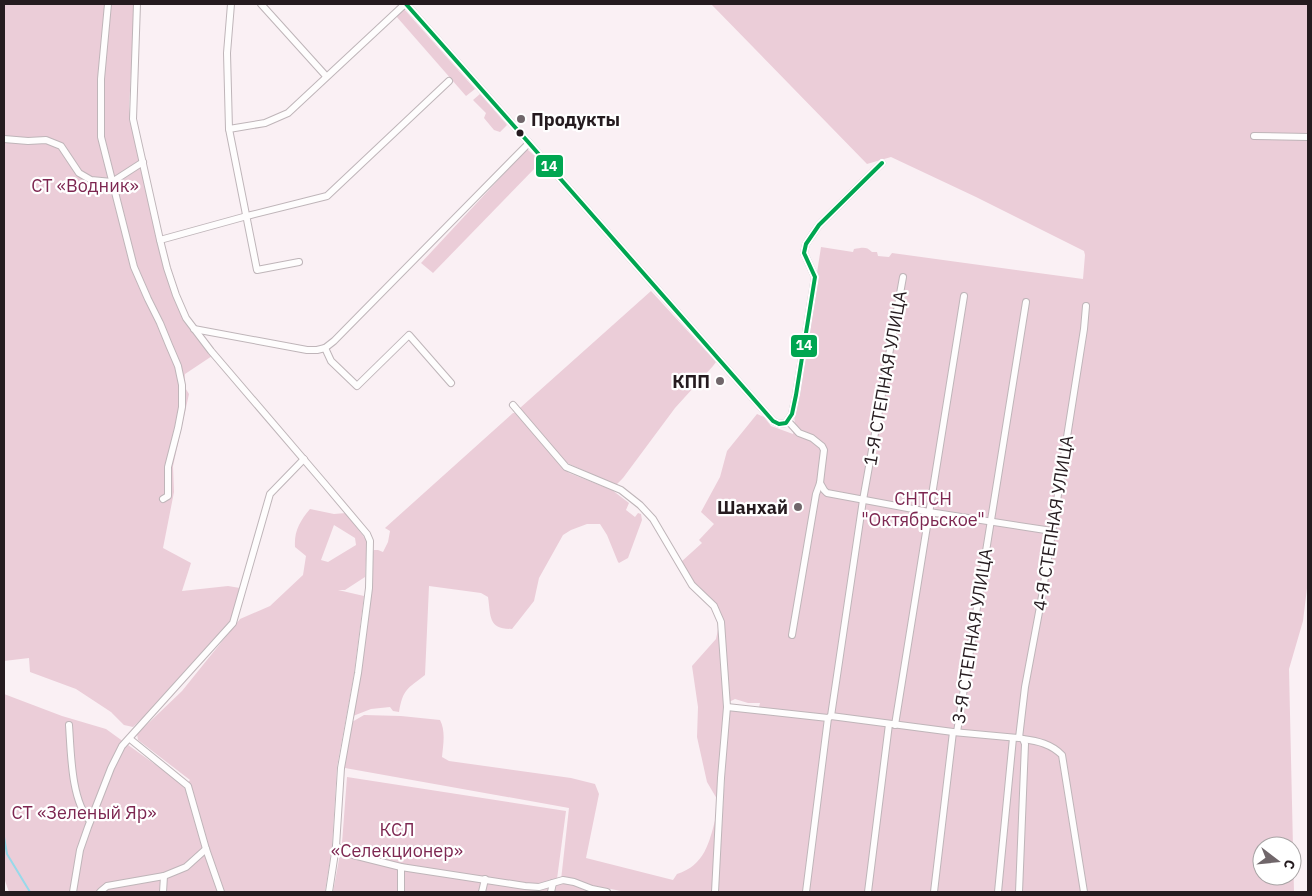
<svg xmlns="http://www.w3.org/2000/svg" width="1312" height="896" font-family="'IBM Plex Sans',sans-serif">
  <rect width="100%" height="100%" fill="#faf0f4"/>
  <g fill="#ebcdd8" fill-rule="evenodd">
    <polygon points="4,4 135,4 129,107 131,124 161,256 173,296 212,356 185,374 184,386 189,394 173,466 174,492 163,548 191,563 182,591 228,586 240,588 230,621 151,710 133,727 124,725 111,712 76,689 30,672 29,658 4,661"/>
    <path d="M711,4H1308V580L1303,621L1289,669L1294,892H718L729,706L759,707L760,703H748L735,699L729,702L723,621L694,584L681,562L702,543L699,540L714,524L701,512L720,477L727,451L757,414L764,417L771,426L793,434L795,425L794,415L798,395L821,247L853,252L854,249C862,248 866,246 872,252H877L878,256L889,257L892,253L1083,279L1085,255L1084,251L976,197L891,157L867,164ZM1262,846H1292V876H1262Z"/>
    <polygon points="404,9 475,89 466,96 396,16"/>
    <polygon points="480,94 507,125 500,132 494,130 484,118 486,113 473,100"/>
    <polygon points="527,149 539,160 536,167 433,273 421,263"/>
    <polygon points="651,291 716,362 713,366 675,408 623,478 616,485 565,462 520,408"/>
    <path d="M513,413H515L569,473L612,490L629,503L626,510L635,517L638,513L641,514L642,520L628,558L619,563L618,562L607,535L600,524H587L571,530L563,535L539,578L534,601L512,629C488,629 491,617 488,597L481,593L429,586L425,675C407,689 403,689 399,712L393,711L390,707L371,709L353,716L371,556L374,550H378L383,552L388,542L390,531L385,528Z"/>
    <path d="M310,509L334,514L346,513L367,541L365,577L345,590H338L364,596L354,674L337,767L332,847L325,892H9L4,878V694L62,716L106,729L185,786L190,780L138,740L137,734L182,691L240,619L270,606L303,575L306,556L295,547C294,531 300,521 310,509ZM334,525L355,538L356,545L328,562L321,560Z"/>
    <polygon points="719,625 724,708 717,799 707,782 697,737 698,707 692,666 716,639"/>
    <path d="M364,715L401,716L440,720C446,731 443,746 442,757L449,761L571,778L595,784L599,794L586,858L673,880L677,874C705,865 709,843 716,817L712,892H626L585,884L597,892H333L342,843L347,777L566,811L557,879L561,880L569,808L345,768L344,764L352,722Z"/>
  </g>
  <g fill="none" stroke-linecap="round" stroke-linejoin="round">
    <polyline stroke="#98d9ea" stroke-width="2" points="4,837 7,854 30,892"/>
    <defs>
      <g id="minor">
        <polyline points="108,4 101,79 101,137 134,267 148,299 160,323 169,345 178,366 182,385 182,407 178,428 168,467 168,496 163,499"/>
        <polyline points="137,4 133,119 160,240 167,268 176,295 186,318 211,351 324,483 367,534 370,541 369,588 358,673 341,768 336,846 353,855 401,867 525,886 539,887 563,880 574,882 592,889 607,892"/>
        <polyline points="231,4 227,53 229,129 257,270 299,262"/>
        <polyline points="261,4 326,76"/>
        <polyline points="406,4 529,143 773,421 779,424 786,423 792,414 796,395 815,277 804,253 806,244 819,225 882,163"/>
        <polyline points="229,129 265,123 288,113 405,4"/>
        <polyline points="1254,136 1308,137"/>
        <polyline points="4,139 28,141 46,140 61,146 79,173 91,180 112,182 143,162"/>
        <polyline points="160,240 247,216 327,196 449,81"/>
        <polyline points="194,329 307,350 317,350 325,348 334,341 529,143"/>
        <polyline points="325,348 331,361 357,386 409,335 451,383"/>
        <polyline points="513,405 566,467 621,490 640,505 653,519 692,585 714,606 721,622 727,707 721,778 715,892"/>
        <polyline points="788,421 799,433 812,438 822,446 824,450 822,466 820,483 816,494 792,635"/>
        <polyline points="820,483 824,490 827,493 929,512 1052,531"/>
        <polyline points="727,707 828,718 831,716 953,732 1019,738 1025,687 1042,596 1084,329 1086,306"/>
        <polyline points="831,716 863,500 903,277"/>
        <path d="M69,725C71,752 71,801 90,821"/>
        <polyline points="895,725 964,296"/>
        <polyline points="957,732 1026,302"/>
        <polyline points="130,739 188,786 206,849 221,892"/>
        <path d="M1023,739C1038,741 1051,744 1062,755L1084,892"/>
        <polyline points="73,892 80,850 88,827 111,768 122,746 233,623 270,494 304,459"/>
        <polyline points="100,892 101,891 107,886 164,876 186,867 206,849"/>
        <polyline points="163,892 164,876"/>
        <polyline points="329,892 336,846"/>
        <polyline points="401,892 401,867"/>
        <polyline points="482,892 485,879"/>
        <polyline points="551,892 553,883"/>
        <polyline points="806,892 828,718"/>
        <polyline points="868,892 889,724"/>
        <polyline points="934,892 953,732"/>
        <polyline points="998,892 1013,738"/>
        <polyline points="1019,892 1025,744 1023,739 1020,738"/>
      </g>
    </defs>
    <use href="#minor" stroke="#bfb5b9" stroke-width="8"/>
    <use href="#minor" stroke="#fefdfd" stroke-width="6"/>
    <defs>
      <polyline id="bus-1" points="406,4 529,143 773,421 779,424 786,423 792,414 796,395 815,277 804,253 806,244 819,225 882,163"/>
    </defs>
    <use href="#bus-1" stroke="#fff" stroke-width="8"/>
    <use href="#bus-1" stroke="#00a651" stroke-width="4"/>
  </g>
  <g fill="#70666a" stroke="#fff" stroke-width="2">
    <circle cx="521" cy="119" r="5"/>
    <circle cx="720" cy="381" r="5"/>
    <circle cx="798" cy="507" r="5"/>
  </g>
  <circle fill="#251b1f" stroke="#fff" stroke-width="2" cx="520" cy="133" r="4.5"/>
  <g text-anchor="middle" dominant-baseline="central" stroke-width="4.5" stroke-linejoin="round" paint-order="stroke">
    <g font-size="18" font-weight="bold" fill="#251b1f" stroke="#fff" text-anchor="end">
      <text x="531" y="119" text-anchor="start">Продукты</text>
      <text x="710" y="381">КПП</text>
      <text x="788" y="507">Шанхай</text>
    </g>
    <g font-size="18" fill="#7d2751" stroke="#fff">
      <text x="85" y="185">СТ «Водник»</text>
      <text x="923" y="498">СНТСН<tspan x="923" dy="21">"Октябрьское"</tspan></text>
      <text x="84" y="812">СТ «Зеленый Яр»</text>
      <text x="397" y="829">КСЛ<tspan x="397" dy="21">«Селекционер»</tspan></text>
    </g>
    <g font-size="18" fill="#251b1f" stroke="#fff">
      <text transform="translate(885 378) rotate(-80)">1-Я СТЕПНАЯ УЛИЦА</text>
      <text transform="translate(1053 523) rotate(-81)">4-Я СТЕПНАЯ УЛИЦА</text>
      <text transform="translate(972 636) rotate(-81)">3-Я СТЕПНАЯ УЛИЦА</text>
    </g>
  </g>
  <g stroke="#fff" stroke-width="2">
    <rect x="535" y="154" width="29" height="24" rx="5" fill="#00a651"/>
    <rect x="790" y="334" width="28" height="24" rx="5" fill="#00a651"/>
  </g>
  <g font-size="14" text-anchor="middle" font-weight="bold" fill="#fff">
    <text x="549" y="171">14</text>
    <text x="804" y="350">14</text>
  </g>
  <rect width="1312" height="896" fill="none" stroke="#251b1f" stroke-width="10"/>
  <g transform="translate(1277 861) rotate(106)"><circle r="24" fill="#ffffff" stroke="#a8a4a5"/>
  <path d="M0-4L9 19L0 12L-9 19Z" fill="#70666a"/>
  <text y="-8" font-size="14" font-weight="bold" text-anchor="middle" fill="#251b1f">С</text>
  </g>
</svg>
